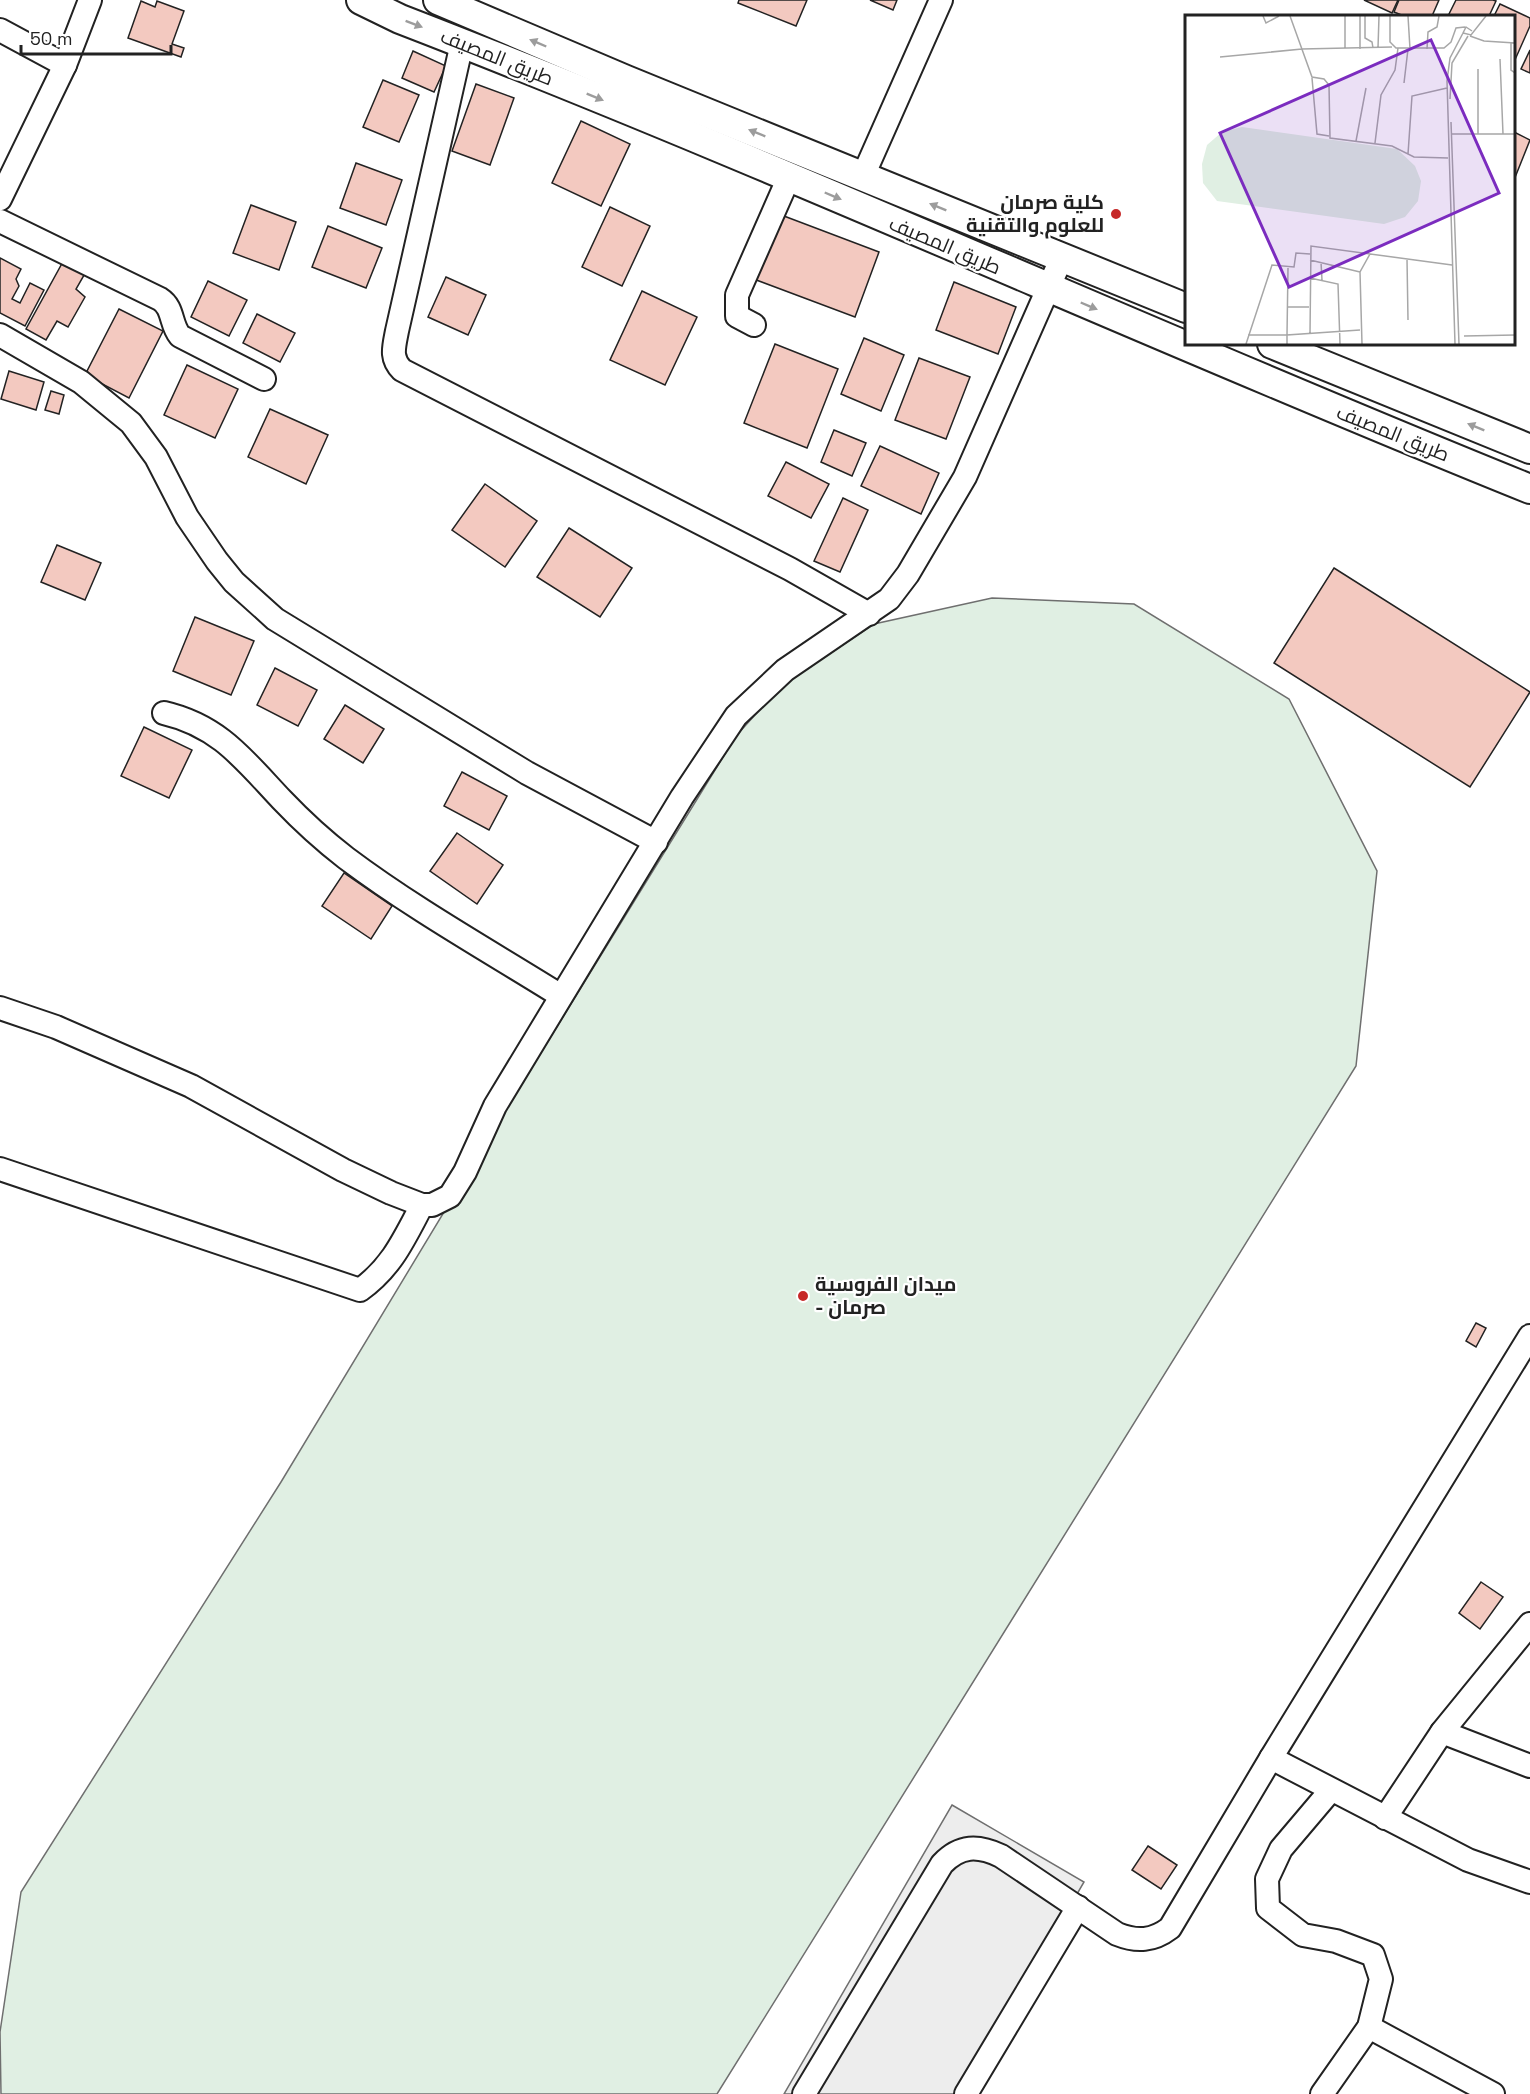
<svg xmlns="http://www.w3.org/2000/svg" width="1530" height="2094" font-family="'Space Grotesk',Cairo,sans-serif">
  <rect width="100%" height="100%" fill="#fff"/>
  <polygon fill="#e0efe3" stroke="#6f6f6f" stroke-width="1.5" points="992,598 1134,604 1289,699 1377,871 1356,1066 717,2094 1,2094 0,2032 21,1892 281,1482 505,1111 736,736 782,685 874,624"/>
  <polygon fill="#ededed" stroke="#6f6f6f" stroke-width="1.5" points="952,1805 1084,1882 961,2094 784,2094"/>
  <g fill="#f3c9c0" stroke="#222" stroke-width="1.5">
    <polygon points="739,0 807,0 796,26 738,3"/>
    <polygon points="870,0 897,0 893,10"/>
    <polygon points="1364,0 1398,0 1392,13"/>
    <polygon points="1399,0 1439,0 1432,16 1404,16 1394,12"/>
    <polygon points="1456,0 1493,0 1496,1 1489,16 1448,16"/>
    <polygon points="141,1 155,7 157,1 184,11 172,44 184,48 181,57 128,38"/>
    <polygon points="1500,4 1530,18 1530,26 1514,62 1514,16 1494,16"/>
    <polygon points="1530,50 1530,73 1521,69"/>
    <polygon points="413,51 446,66 434,92 402,78"/>
    <polygon points="383,80 419,95 399,142 363,127"/>
    <polygon points="476,84 514,98 490,165 452,151"/>
    <polygon points="581,121 630,144 601,206 552,183"/>
    <polygon points="1514,132 1530,140 1514,180"/>
    <polygon points="356,163 402,180 386,225 340,208"/>
    <polygon points="251,205 296,222 279,270 233,253"/>
    <polygon points="610,207 650,226 622,286 582,267"/>
    <polygon points="776,213 879,252 855,317 751,278"/>
    <polygon points="328,226 382,248 366,288 312,267"/>
    <polygon points="0,258 21,269 16,279 19,286 12,299 20,303 30,283 44,290 25,326 0,313"/>
    <polygon points="65,258 87,270 76,289 85,297 68,327 57,321 46,340 26,329"/>
    <polygon points="446,277 486,295 468,335 428,317"/>
    <polygon points="208,281 247,300 229,336 191,317"/>
    <polygon points="954,282 1016,307 998,354 936,330"/>
    <polygon points="642,291 697,317 665,385 610,360"/>
    <polygon points="119,309 163,331 129,398 85,375"/>
    <polygon points="257,314 295,333 280,362 243,343"/>
    <polygon points="864,338 904,355 881,411 841,394"/>
    <polygon points="775,344 838,369 807,448 744,423"/>
    <polygon points="919,358 970,377 946,439 895,420"/>
    <polygon points="187,365 238,389 215,438 164,415"/>
    <polygon points="9,371 44,382 36,410 1,399"/>
    <polygon points="51,391 64,395 59,414 45,410"/>
    <polygon points="270,409 328,435 306,484 248,457"/>
    <polygon points="834,430 866,443 852,476 821,462"/>
    <polygon points="880,446 939,473 921,514 861,486"/>
    <polygon points="786,462 829,484 811,518 768,496"/>
    <polygon points="485,484 537,521 505,567 452,530"/>
    <polygon points="843,498 868,510 840,572 814,561"/>
    <polygon points="569,528 632,568 600,617 537,577"/>
    <polygon points="57,545 101,563 85,600 41,582"/>
    <polygon points="1334,568 1530,692 1470,787 1274,663"/>
    <polygon points="195,617 254,641 231,695 173,671"/>
    <polygon points="275,668 317,690 298,726 257,705"/>
    <polygon points="345,705 384,729 363,763 324,739"/>
    <polygon points="144,727 192,750 169,798 121,776"/>
    <polygon points="462,772 507,796 489,830 444,806"/>
    <polygon points="457,833 503,865 477,904 430,871"/>
    <polygon points="344,873 392,906 371,939 322,906"/>
    <polygon points="1476,1323 1486,1328 1476,1347 1466,1341"/>
    <polygon points="1481,1582 1503,1597 1480,1629 1459,1613"/>
    <polygon points="1148,1846 1177,1865 1161,1889 1132,1870"/>
  </g>
  <g fill="none" stroke-linecap="round" stroke-linejoin="round">
    <defs>
      <g id="minor">
        <polyline points="0,30 65,65"/>
        <path d="M462,43L397,331C394,347 390,358 402,370L790,569L869,614"/>
        <polyline points="863,176 941,0"/>
        <polyline points="0,199 65,65 90,0"/>
        <path d="M0,221L160,299C174,308 170,324 180,336L264,379"/>
        <polyline points="754,325 737,316 737,295 789,177"/>
        <polyline points="0,335 81,382 131,423 156,457 187,517 217,561 234,582 275,619 527,773 656,842"/>
        <path d="M164,713C220,726 245,761 282,800C302,821 324,841 346,858C414,909 489,951 561,996"/>
        <polyline points="0,1008 56,1027 191,1086 343,1170 391,1193 422,1205 432,1205 450,1196 465,1172 495,1106 682,797 736,716 785,670 889,599 908,574 965,477 1062,257"/>
        <path d="M0,1169L360,1290C392,1267 404,1239 422,1205"/>
        <polyline points="1442,1732 1530,1766"/>
        <polyline points="1271,1758 1468,1860 1530,1882"/>
        <polyline points="1385,1818 1442,1732 1530,1624"/>
        <polyline points="1369,2027 1493,2094"/>
        <path d="M804,2094L942,1864C960,1845 978,1845 1001,1856L1117,1934C1137,1942 1153,1941 1170,1928L1271,1758L1530,1336"/>
        <polyline points="966,2094 1078,1907"/>
        <polyline points="1322,2094 1369,2027 1381,1979 1373,1955 1336,1941 1303,1935 1268,1908 1267,1879 1281,1849 1331,1790"/>
      </g>
      <g id="major">
        <path d="M361,0L400,19C781,166 1152,337 1530,489"/>
        <polyline points="438,0 626,80 1186,308"/>
        <polyline points="1272,344 1530,449"/>
      </g>
    </defs>
    <use href="#minor" stroke="#222" stroke-width="26"/>
    <use href="#major" stroke="#222" stroke-width="32"/>
    <use href="#minor" stroke="#fff" stroke-width="22"/>
    <use href="#major" stroke="#fff" stroke-width="28"/>
  </g>
  <defs><path id="oneway-solid" d="M-6-.8H1V-3.2L6.5 0L1 3.2V.8H-6Z" transform="scale(1.5)"/></defs>
  <g fill="#9c9c9c">
    <use href="#oneway-solid" transform="translate(414 24) rotate(21)"/>
    <use href="#oneway-solid" transform="translate(538 43) rotate(-157)"/>
    <use href="#oneway-solid" transform="translate(595 97) rotate(22)"/>
    <use href="#oneway-solid" transform="translate(757 133) rotate(-158)"/>
    <use href="#oneway-solid" transform="translate(833 196) rotate(23)"/>
    <use href="#oneway-solid" transform="translate(938 207) rotate(-158)"/>
    <use href="#oneway-solid" transform="translate(1089 306) rotate(23)"/>
    <use href="#oneway-solid" transform="translate(1476 427) rotate(-158)"/>
  </g>
  <g fill="#c62828" stroke="#fff" stroke-width="2">
    <circle cx="1116" cy="214" r="6"/>
    <circle cx="803" cy="1296" r="6"/>
  </g>
  <g text-anchor="middle" dominant-baseline="central" stroke-width="4.5" stroke-linejoin="round" paint-order="stroke">
    <g font-size="20" fill="#222" stroke="#fff">
      <text transform="translate(497 57) rotate(22)">طريق المصيف</text>
      <text transform="translate(945 245) rotate(23)">طريق المصيف</text>
      <text transform="translate(1393 433) rotate(22)">طريق المصيف</text>
    </g>
    <g font-size="20" font-weight="bold" fill="#222" stroke="#fff" text-anchor="end">
      <text x="1104" y="202">كلية صرمان<tspan x="1104" dy="23">للعلوم والتقنية</tspan></text>
      <text x="815" y="1284" text-anchor="start">ميدان الفروسية<tspan x="815" dy="23">- صرمان</tspan></text>
    </g>
  </g>
  <g transform="translate(1185 15)">
    <rect width="330" height="330" fill="#fff"/>
    <path d="M57,112L212,134L230,151L236,166L233,186L220,202L199,209L32,186L18,168L17,149L22,130L37,117Z" fill="#e0efe3"/>
    <path fill="none" stroke="#a7a7a7" stroke-width="1.5" d="M78,1L81,8L94,1M105,1L127,62L139,64L144,70L145,123L207,131L229,142L263,143M180,1V23L187,27L188,33M205,1V27L211,33H259L266,27L271,13L280,12M223,1L225,34M287,16L281,12L278,18L286,20L301,1M285,21L299,26L330,28M326,28V55L330,58M193,33L194,1M160,34V1M175,34V1M242,34L243,17L252,12L254,1M35,42L117,34L207,32M315,44L318,119M293,54V119M127,63L132,119L144,121M219,68L223,34M265,84L267,48L283,21M266,107L274,329M266,119H330M171,126L181,73M190,128L196,80L210,55L213,33M223,139L227,81L262,73M222,244L223,305M125,245L175,257M136,247L137,265M125,263L153,269L155,329M102,292H124M125,319L126,231L267,250M63,320H102L103,253M279,321L330,320M61,329L87,250L109,252L111,238L125,239M102,329V320L175,315M177,329L175,257L185,239M270,329L262,66L265,43L278,18"/>
    <path fill="#7b2cbf" fill-opacity="0.15" stroke="#7b2cbf" stroke-width="3" d="M246,25L314,178L104,272L35,118Z"/>
    <rect width="330" height="330" fill="none" stroke="#222" stroke-width="3"/>
  </g>
  <path d="M21 45v9h150v-9" fill="none" stroke="#222222" stroke-width="3"/>
  <text x="30" y="45" font-size="18" fill="#222222" stroke="#ffffff" stroke-width="4.5" paint-order="stroke">50 m</text>
</svg>
